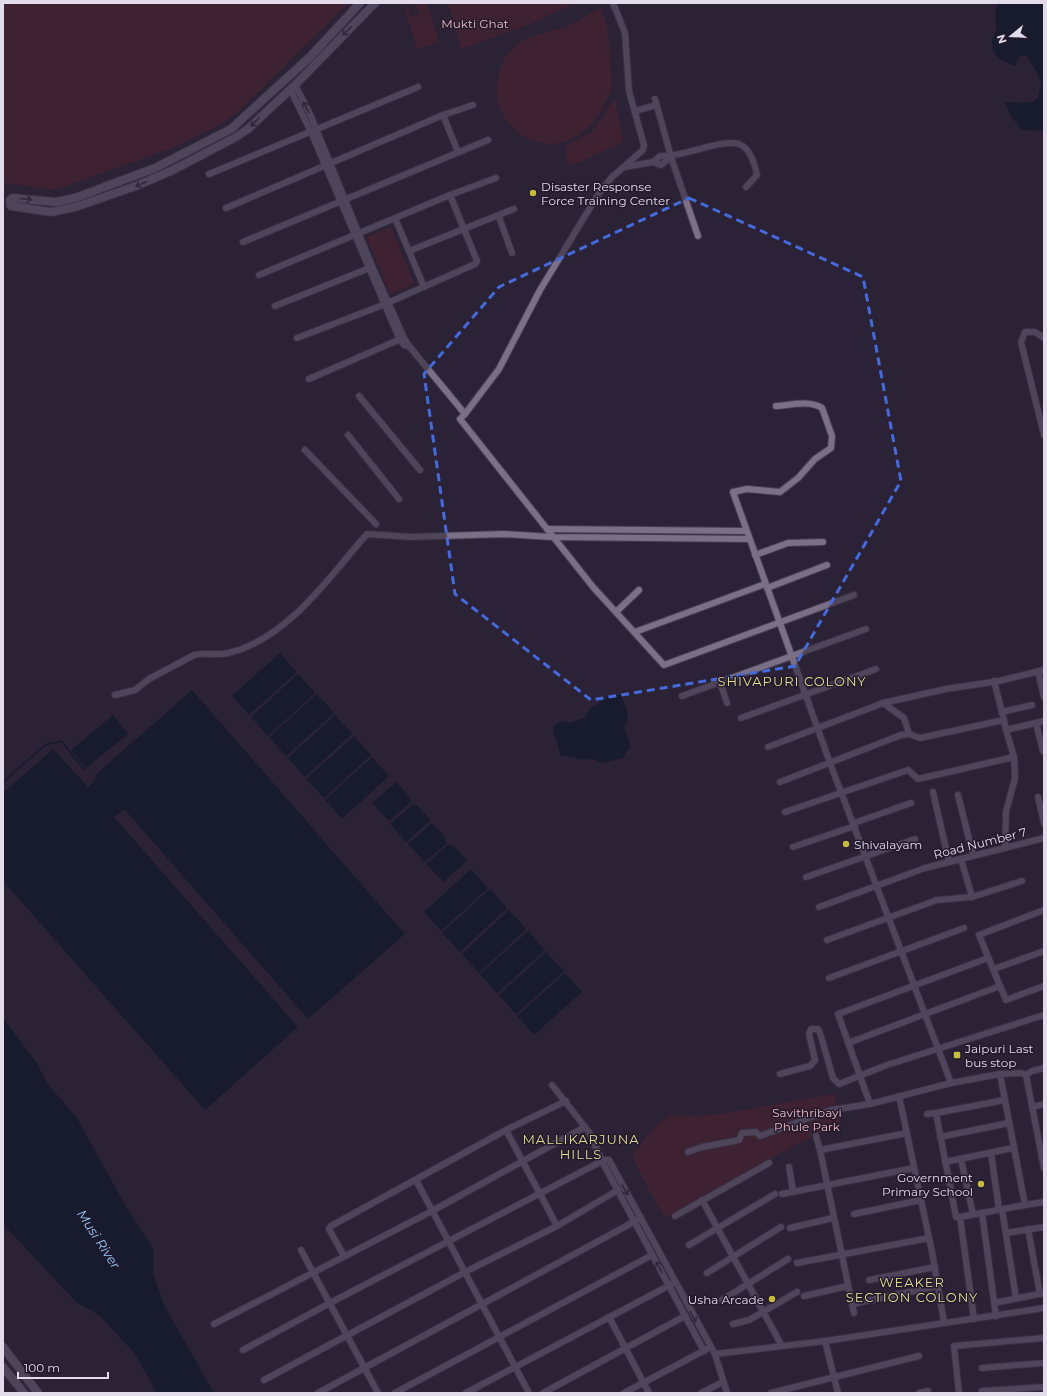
<svg xmlns="http://www.w3.org/2000/svg" width="1047" height="1396" font-family="Montserrat,sans-serif">
  <rect width="100%" height="100%" fill="#2c2237"/>
  <g fill="#55222d">
    <polygon points="3,3 348,3 238,112 218,126 172,148 63,187 51,190 3,182"/>
    <polygon points="416,3 427,3 439,42 417,49 404,5 406,5 411,17 420,14"/>
    <polygon points="448,3 575,3 527,25 461,49"/>
    <path d="M600,8C609,25 610,42 610,61C611,70 612,79 611,88C611,94 606,99 604,105C587,143 542,159 511,125C504,117 498,107 497,96C496,78 500,61 513,48C526,35 546,34 563,28C576,23 588,14 600,8Z"/>
    <polygon points="615,99 623,138 621,143 573,165 569,164 565,150 566,146 592,132"/>
    <polygon points="391,227 414,284 390,294 367,237"/>
    <path d="M834,1094L841,1124L797,1144L668,1216L664,1217L632,1157C644,1143 652,1124 670,1116C676,1114 687,1116 694,1116C702,1116 708,1114 716,1115Z"/>
  </g>
  <g fill="#001325">
    <path d="M998,3H1044V131L1022,130L1010,115L1005,102L1023,103L1032,102L1038,98L1041,83L1037,72L1026,55L1020,56L1015,66C1002,61 991,57 992,40C993,37 995,34 996,31C997,21 993,13 998,3Z"/>
    <polygon points="280,653 297,672 249,715 232,696"/>
    <polygon points="298,674 315,693 268,736 251,717"/>
    <polygon points="192,690 405,934 308,1019 124,809 114,817 298,1027 205,1110 3,881 3,793 53,749 88,787 97,778 95,775"/>
    <polygon points="317,694 334,713 286,756 269,737"/>
    <path d="M611,695H621C625,705 632,718 624,727L631,747L625,753L624,758L600,763L593,759L588,760L584,758L578,760L574,757L561,756C557,748 558,741 553,734L554,726L561,721L569,723L584,718L590,709Z"/>
    <polygon points="113,715 128,734 86,768 71,750"/>
    <polygon points="335,715 352,734 305,777 288,758"/>
    <polygon points="354,736 371,755 324,798 306,779"/>
    <polygon points="372,757 389,776 342,819 325,800"/>
    <polygon points="396,782 410,797 409,799 411,802 389,821 372,803"/>
    <polygon points="413,804 415,806 417,805 431,820 406,842 390,824"/>
    <polygon points="432,823 446,838 445,840 447,843 425,862 408,844"/>
    <polygon points="449,844 451,847 453,845 467,861 443,882 426,864"/>
    <polygon points="471,869 488,888 441,931 424,912"/>
    <polygon points="490,889 507,908 460,952 442,933"/>
    <polygon points="509,910 526,929 479,973 462,954"/>
    <polygon points="528,931 545,950 497,993 480,974"/>
    <polygon points="546,952 564,971 516,1014 499,995"/>
    <polygon points="565,973 582,992 534,1035 517,1016"/>
    <polygon points="3,1018 37,1063 47,1083 77,1118 128,1210 153,1248 153,1272 164,1305 214,1393 157,1393 135,1354 99,1315 76,1302 3,1224"/>
  </g>
  <g fill="none" stroke-linecap="round" stroke-linejoin="round">
    <polyline stroke="#001325" stroke-width="2" points="3,782 45,745 61,741 84,769"/>
    <defs>
      <g id="minor">
        <polyline points="295,85 310,114 372,266 404,338 409,346 465,414 460,419 593,587 664,665 854,595"/>
        <polyline points="290,89 311,132 400,340 404,345 409,346"/>
        <polyline points="655,99 671,157 698,236"/>
        <polyline points="635,111 656,105"/>
        <polyline points="443,115 458,152"/>
        <path d="M653,162L660,156C682,158 722,138 739,144C750,148 755,165 757,175L746,187"/>
        <polyline points="624,167 653,162 661,165 671,157"/>
        <polyline points="209,174 418,87"/>
        <polyline points="226,208 443,115 473,105"/>
        <polyline points="496,216 514,209"/>
        <polyline points="395,218 424,287"/>
        <polyline points="243,242 488,140"/>
        <polyline points="409,251 496,216 499,217 512,253"/>
        <polyline points="259,275 450,195 496,178"/>
        <polyline points="275,306 372,267"/>
        <polyline points="297,338 383,305 475,264 477,261 450,195"/>
        <polyline points="1044,338 1035,332 1025,332 1021,342 1044,435"/>
        <polyline points="309,379 403,338"/>
        <polyline points="359,396 420,470"/>
        <path d="M776,406C791,405 809,400 822,408L832,436L831,448L815,459L798,478L780,492L747,489L733,492L830,763L951,1083"/>
        <polyline points="465,414 499,369 540,290 599,193 612,177 643,150 644,145 629,91 625,33 613,3"/>
        <polyline points="348,435 399,499"/>
        <polyline points="305,450 376,524"/>
        <polyline points="547,529 746,531"/>
        <polyline points="755,555 788,543 823,542"/>
        <polyline points="767,588 827,565"/>
        <polyline points="616,612 639,590"/>
        <polyline points="635,632 765,584"/>
        <polyline points="1038,671 1044,697"/>
        <polyline points="994,681 1004,720"/>
        <polyline points="720,682 727,703"/>
        <path d="M115,695L135,690L149,679L194,655C205,652 217,656 228,653C288,639 328,578 367,534L411,537L504,534L552,537L749,539"/>
        <polyline points="682,696 866,629"/>
        <polyline points="883,703 904,718 909,734"/>
        <polyline points="1002,712 1032,705"/>
        <polyline points="741,718 876,669"/>
        <polyline points="1036,723 1043,751"/>
        <polyline points="768,747 883,703 946,689 999,681 1044,670"/>
        <polyline points="780,782 901,735 909,734 920,738 1004,720 1006,730"/>
        <polyline points="933,792 949,862"/>
        <polyline points="958,795 973,855"/>
        <polyline points="1038,797 1044,823"/>
        <polyline points="785,812 908,770 918,779 1014,757 1006,730 1044,721"/>
        <polyline points="854,823 911,803"/>
        <polyline points="793,847 855,826"/>
        <polyline points="1005,848 1006,812 1015,778 1014,757"/>
        <polyline points="961,859 972,897"/>
        <polyline points="806,877 915,839"/>
        <polyline points="819,907 925,868 1044,838"/>
        <polyline points="827,940 937,900 972,897 1022,881"/>
        <polyline points="994,969 1044,951"/>
        <polyline points="829,978 964,928"/>
        <polyline points="1000,986 979,935 1044,910"/>
        <polyline points="848,1043 1000,986 1006,1000 1044,986"/>
        <polyline points="780,1074 810,1066 815,1060 809,1034 811,1029 818,1029 820,1033 833,1078 839,1084 887,1065 1044,1015"/>
        <polyline points="1026,1075 1032,1071 1044,1068"/>
        <polyline points="552,1085 589,1132 604,1165 704,1351"/>
        <polyline points="899,1096 932,1252 944,1322"/>
        <polyline points="870,1104 838,1014 988,958"/>
        <polyline points="1033,1107 1044,1104"/>
        <polyline points="927,1114 936,1113"/>
        <polyline points="506,1130 557,1226"/>
        <polyline points="816,1136 820,1150"/>
        <polyline points="940,1137 1009,1123"/>
        <polyline points="688,1152 702,1147 739,1140 742,1133 756,1132 760,1136 831,1110 870,1104 951,1083 1000,1074 1021,1073 1026,1075 1044,1168"/>
        <polyline points="991,1153 999,1209"/>
        <polyline points="961,1159 973,1214"/>
        <polyline points="945,1162 1013,1148"/>
        <polyline points="789,1167 793,1191"/>
        <polyline points="416,1180 529,1393"/>
        <polyline points="782,1194 914,1168"/>
        <polyline points="702,1200 782,1346"/>
        <polyline points="1025,1205 1044,1202"/>
        <polyline points="1002,1209 1016,1298"/>
        <polyline points="982,1213 996,1316"/>
        <polyline points="854,1214 921,1200"/>
        <polyline points="675,1216 769,1163"/>
        <polyline points="960,1217 1025,1205 1000,1074"/>
        <polyline points="790,1228 833,1218"/>
        <polyline points="1028,1229 1040,1294"/>
        <polyline points="1006,1233 1044,1227"/>
        <polyline points="689,1245 775,1194"/>
        <polyline points="301,1250 378,1393"/>
        <polyline points="344,1256 329,1229 331,1226 506,1130 566,1101"/>
        <polyline points="797,1263 929,1238"/>
        <polyline points="707,1273 781,1227"/>
        <polyline points="869,1280 935,1267"/>
        <polyline points="804,1296 848,1286"/>
        <polyline points="722,1300 788,1259"/>
        <polyline points="994,1303 1044,1293"/>
        <polyline points="852,1304 938,1286"/>
        <polyline points="854,1313 820,1150 907,1133"/>
        <polyline points="609,1317 649,1393"/>
        <polyline points="974,1319 960,1217 956,1217 936,1113 1005,1100"/>
        <polyline points="214,1324 432,1211 585,1127"/>
        <polyline points="733,1324 749,1320 797,1292"/>
        <polyline points="825,1341 838,1393"/>
        <polyline points="243,1350 330,1303 604,1160 609,1160 715,1354 727,1393"/>
        <polyline points="715,1354 825,1341 1044,1308"/>
        <polyline points="982,1368 1044,1363"/>
        <polyline points="264,1380 465,1272 557,1226 618,1190"/>
        <polyline points="982,1391 1044,1387"/>
        <polyline points="318,1393 641,1218"/>
        <polyline points="395,1393 652,1255"/>
        <polyline points="466,1393 672,1284"/>
        <polyline points="543,1393 685,1316"/>
        <polyline points="624,1393 707,1349"/>
        <polyline points="701,1393 723,1382"/>
        <polyline points="771,1393 919,1356"/>
        <polyline points="919,1393 928,1391"/>
        <polyline points="959,1393 954,1346 1044,1338"/>
      </g>
      <g id="tertiary">
        <polyline points="360,3 311,56 231,129 155,168 75,198 56,202 13,198 10,200 11,206 51,212 75,207 136,186 173,170 236,137 248,129 295,85 375,3"/>
        <polyline points="3,1347 38,1393"/>
        <polyline points="3,1367 24,1393"/>
      </g>
    </defs>
    <use href="#minor" stroke="#453d4f" stroke-width="8"/>
    <use href="#tertiary" stroke="#453d4f" stroke-width="10"/>
    <use href="#minor" stroke="#7a6f87" stroke-width="6"/>
    <use href="#tertiary" stroke="#7a6f87" stroke-width="8"/>
  </g>
  <defs><path id="oneway-shaft" d="M-6 0H5M1.5-3L5.5 0L1.5 3" fill="none" stroke-width="1.6" stroke-linecap="round" stroke-linejoin="round"/></defs>
  <g stroke="#382e44">
    <use href="#oneway-shaft" transform="translate(347 31) rotate(135)"/>
    <use href="#oneway-shaft" transform="translate(306 107) rotate(-117)"/>
    <use href="#oneway-shaft" transform="translate(255 122) rotate(135)"/>
    <use href="#oneway-shaft" transform="translate(141 184) rotate(157)"/>
    <use href="#oneway-shaft" transform="translate(26 199) rotate(5)"/>
    <use href="#oneway-shaft" transform="translate(625 1190) rotate(61)"/>
    <use href="#oneway-shaft" transform="translate(659 1267) rotate(-118)"/>
    <use href="#oneway-shaft" transform="translate(693 1317) rotate(62)"/>
  </g>
  <path d="M0 0H1047V1396H0ZM689,198L863,277L901,481L795,666L591,700L455,594L424,374L499,287Z" fill="#2c2237" fill-opacity=".55" fill-rule="evenodd"/>
  <path fill="none" stroke="#446adc" stroke-width="3" stroke-dasharray="8 5" stroke-linejoin="round" d="M689,198L863,277L901,481L795,666L591,700L455,594L424,374L499,287Z"/>
  <g fill="#c8bb3b" stroke="#22192d" stroke-width="1.5">
    <circle cx="533" cy="193" r="4"/>
    <circle cx="846" cy="844" r="4"/>
    <rect x="953" y="1051" width="8" height="8" rx="2"/>
    <circle cx="981" cy="1184" r="4"/>
    <circle cx="772" cy="1299" r="4"/>
  </g>
  <g text-anchor="middle" dominant-baseline="central" stroke-width="3" stroke-linejoin="round" paint-order="stroke">
    <g font-size="12" fill="#f4bac3" stroke="#22192d">
      <text x="475" y="23">Mukti Ghat</text>
      <text x="807" y="1112">Savithribayi<tspan x="807" dy="14">Phule Park</tspan></text>
    </g>
    <g font-size="12" fill="#e2dcea" stroke="#22192d" text-anchor="start">
      <text x="541" y="186">Disaster Response<tspan x="541" dy="14">Force Training Center</tspan></text>
      <text x="854" y="844">Shivalayam</text>
      <text x="965" y="1048">Jaipuri Last<tspan x="965" dy="14">bus stop</tspan></text>
      <text x="973" y="1177" text-anchor="end">Government<tspan x="973" dy="14">Primary School</tspan></text>
      <text x="764" y="1299" text-anchor="end">Usha Arcade</text>
    </g>
    <g font-size="12" fill="#e2dcea" stroke="#22192d">
      <text transform="translate(980 843) rotate(-14)">Road Number 7</text>
    </g>
    <g font-size="13" letter-spacing="1" fill="#e6de8f" stroke="#22192d">
      <text x="792" y="681">SHIVAPURI COLONY</text>
      <text x="581" y="1139">MALLIKARJUNA<tspan x="581" dy="15">HILLS</tspan></text>
      <text x="912" y="1282">WEAKER<tspan x="912" dy="15">SECTION COLONY</tspan></text>
    </g>
    <g font-size="13" font-style="italic" fill="#91cdfb" stroke="#22192d">
      <text transform="translate(99 1239) rotate(57)">Musi River</text>
    </g>
  </g>
  <rect width="1047" height="1396" fill="none" stroke="#e2dcea" stroke-width="8"/>
  <g transform="translate(1011 36) rotate(252)" stroke="#22192d" stroke-width="3" paint-order="stroke">
  <path d="M0-3L7 15L0 10L-7 15Z" fill="#e2dcea"/>
  <text y="-6" font-size="11" font-weight="bold" text-anchor="middle" fill="#e2dcea">N</text>
  </g>
  <path d="M18 1372v6h90v-6" fill="none" stroke="#e2dcea" stroke-width="2"/>
  <text x="24" y="1372" font-size="12" fill="#e2dcea" stroke="#22192d" stroke-width="3" paint-order="stroke">100 m</text>
</svg>
